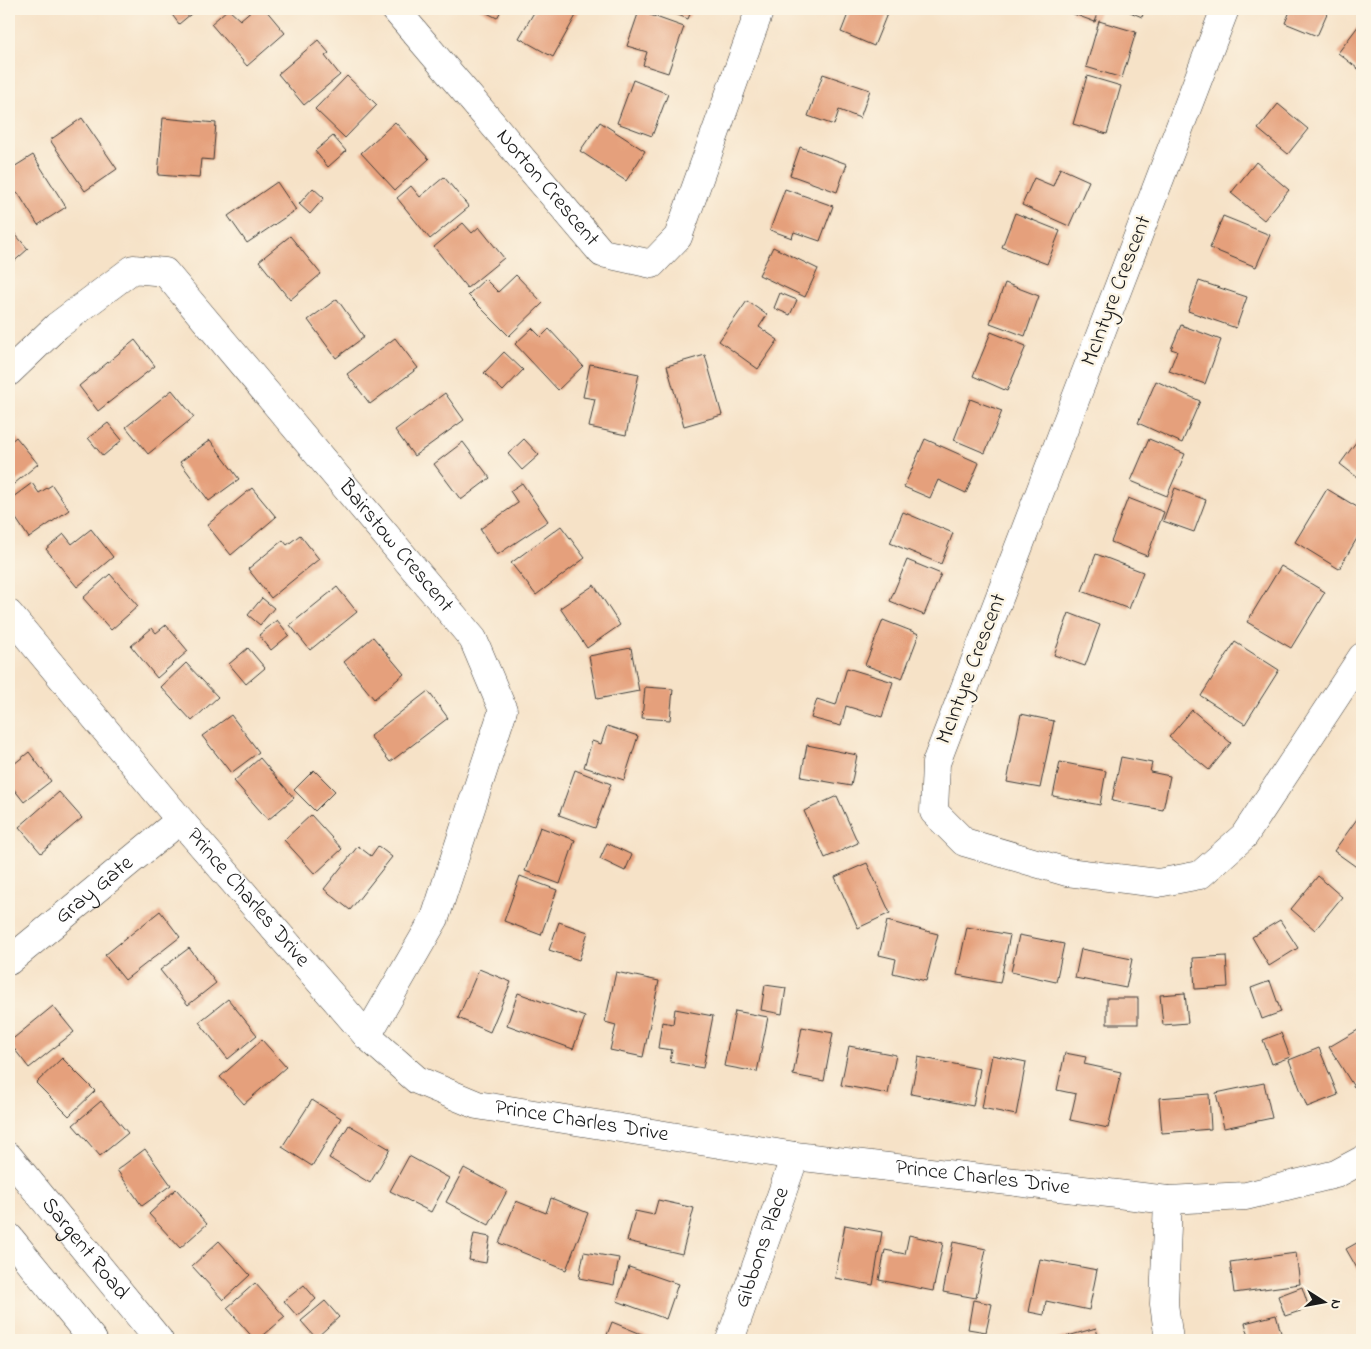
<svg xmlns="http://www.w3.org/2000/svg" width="1371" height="1349" font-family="'Indie Flower',sans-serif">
  <rect width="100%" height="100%" fill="#fcf5e5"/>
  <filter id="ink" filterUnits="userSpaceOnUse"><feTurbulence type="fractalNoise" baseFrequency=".02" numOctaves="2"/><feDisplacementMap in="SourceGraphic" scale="10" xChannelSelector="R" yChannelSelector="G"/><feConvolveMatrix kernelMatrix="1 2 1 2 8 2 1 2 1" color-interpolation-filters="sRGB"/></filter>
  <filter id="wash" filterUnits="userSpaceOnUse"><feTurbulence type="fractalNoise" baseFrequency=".0096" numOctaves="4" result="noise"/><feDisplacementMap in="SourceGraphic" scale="20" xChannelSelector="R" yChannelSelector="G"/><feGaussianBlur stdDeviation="1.12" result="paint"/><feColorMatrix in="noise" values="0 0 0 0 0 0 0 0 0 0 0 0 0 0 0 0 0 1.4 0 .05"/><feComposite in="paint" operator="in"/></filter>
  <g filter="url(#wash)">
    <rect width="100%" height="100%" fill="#f6e2c7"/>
    <g id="blocks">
      <g fill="#e5a07c">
        <polygon points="173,9 197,9 179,24 170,12"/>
        <polygon points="228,9 240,20 253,9 265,9 285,33 247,66 211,24"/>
        <polygon points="479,9 502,9 497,18"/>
        <polygon points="536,9 572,9 578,12 553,57 519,38"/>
        <polygon points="663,9 692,9 688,19"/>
        <polygon points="850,9 889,9 874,46 841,32"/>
        <polygon points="1073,9 1100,9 1095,22 1071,13"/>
        <polygon points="1123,9 1145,9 1142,17"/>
        <polygon points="1291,9 1329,9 1317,36 1285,23"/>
        <polygon points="639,11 684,27 668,73 643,65 647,52 627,46"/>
        <polygon points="1099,21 1136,32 1122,78 1086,67"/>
        <polygon points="1362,21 1362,72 1338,53"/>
        <polygon points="318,40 329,53 325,56 340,75 304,105 278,74"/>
        <polygon points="823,74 870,90 860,118 839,110 834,125 808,116"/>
        <polygon points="347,76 377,105 345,138 315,109"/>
        <polygon points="1087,76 1121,86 1107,134 1073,124"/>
        <polygon points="633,80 668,94 652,136 617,123"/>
        <polygon points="1278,104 1308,129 1288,154 1258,129"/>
        <polygon points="82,118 117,169 85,191 50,140"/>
        <polygon points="163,118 216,123 213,160 201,159 199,178 158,175"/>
        <polygon points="395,122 429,159 395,190 361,153"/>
        <polygon points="600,122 645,151 626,181 580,151"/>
        <polygon points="333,136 346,151 328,167 315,151"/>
        <polygon points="800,147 847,164 837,192 790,175"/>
        <polygon points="33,155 66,207 38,225 18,193 9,199 9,170"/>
        <polygon points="1256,162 1289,190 1264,220 1231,193"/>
        <polygon points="1060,168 1089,181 1069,226 1022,205 1034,178 1053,186"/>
        <polygon points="444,177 469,207 430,239 397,198 411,186 420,197"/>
        <polygon points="277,182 296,210 247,243 228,216"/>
        <polygon points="313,188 324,198 310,214 299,204"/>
        <polygon points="785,189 833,206 820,241 794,232 792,238 770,230"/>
        <polygon points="1015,213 1060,231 1047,264 1002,247"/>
        <polygon points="1223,216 1270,235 1256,267 1210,248"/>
        <polygon points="463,223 472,233 479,227 504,258 467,288 434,247"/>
        <polygon points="9,227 28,249 9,266"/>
        <polygon points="290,236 321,274 290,300 259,261"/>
        <polygon points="773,247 818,269 805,297 759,275"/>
        <polygon points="516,275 543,303 509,336 468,295 485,279 498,292"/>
        <polygon points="1199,281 1247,297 1236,328 1188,311"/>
        <polygon points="1005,283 1039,296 1025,336 990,323"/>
        <polygon points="780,293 797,300 790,315 774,308"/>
        <polygon points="337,299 364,337 336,358 308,320"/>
        <polygon points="747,301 767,315 759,327 778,340 758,369 719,341"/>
        <polygon points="1181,325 1221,340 1205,384 1169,371 1177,351 1171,349"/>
        <polygon points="532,328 541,337 549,329 583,366 558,390 515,344"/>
        <polygon points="991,332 1026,346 1007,391 973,376"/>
        <polygon points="395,338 418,368 370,404 347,374"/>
        <polygon points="135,340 155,366 98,411 79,386"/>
        <polygon points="504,352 523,370 503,391 484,373"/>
        <polygon points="705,355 722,415 684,426 667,366"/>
        <polygon points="590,364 639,374 626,435 589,427 595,399 583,397"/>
        <polygon points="1156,381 1200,401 1182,443 1138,423"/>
        <polygon points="172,390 194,417 148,454 126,427"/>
        <polygon points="445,393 464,420 414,456 395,430"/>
        <polygon points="970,399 1002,411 985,453 954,440"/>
        <polygon points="108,423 122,440 103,456 88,438"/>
        <polygon points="1362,434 1362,481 1340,464"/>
        <polygon points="16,437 38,464 9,488 9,443"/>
        <polygon points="524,439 539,455 522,470 508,454"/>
        <polygon points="925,439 979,463 966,493 938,480 930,498 904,487"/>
        <polygon points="1149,439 1185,454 1167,496 1131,481"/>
        <polygon points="210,440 239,479 209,501 180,462"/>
        <polygon points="463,442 490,478 461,500 434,464"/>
        <polygon points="32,483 39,493 52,485 69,510 29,538 9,508 9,500"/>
        <polygon points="522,483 548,521 497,555 480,529 518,503 510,491"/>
        <polygon points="252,488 276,517 231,555 207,525"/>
        <polygon points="1175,488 1206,500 1194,532 1163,521"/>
        <polygon points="1327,489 1362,510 1362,530 1339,569 1295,542"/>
        <polygon points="1128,498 1164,512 1147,556 1111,542"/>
        <polygon points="903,512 953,533 941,564 890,543"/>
        <polygon points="561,526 585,558 536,595 511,563"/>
        <polygon points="91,529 113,557 77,587 46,549 64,534 72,544"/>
        <polygon points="300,535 319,559 271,598 248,569 283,540 287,545"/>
        <polygon points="1096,554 1143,572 1129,609 1082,591"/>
        <polygon points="907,560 941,574 924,615 890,601"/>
        <polygon points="1281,566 1325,592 1291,648 1247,622"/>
        <polygon points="110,574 138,606 111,630 83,598"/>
        <polygon points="594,585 620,625 587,648 560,608"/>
        <polygon points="337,587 357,612 310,650 290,625"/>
        <polygon points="262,598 274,608 260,625 248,615"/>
        <polygon points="1069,613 1100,625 1085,666 1054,655"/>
        <polygon points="277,620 289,635 271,650 259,635"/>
        <polygon points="883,620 919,634 902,679 865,665"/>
        <polygon points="166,625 188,651 157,678 131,646 152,628 156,633"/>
        <polygon points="373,637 404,674 374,699 344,662"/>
        <polygon points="1235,642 1279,670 1245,724 1201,696"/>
        <polygon points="248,648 265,668 246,684 229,664"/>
        <polygon points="631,648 639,691 597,699 589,656"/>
        <polygon points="186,663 218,697 192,721 161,687"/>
        <polygon points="847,668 893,682 882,717 846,706 841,726 811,718 817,699 836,705"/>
        <polygon points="645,687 673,689 670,720 642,718"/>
        <polygon points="428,691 448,718 390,762 370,736"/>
        <polygon points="1192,710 1231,743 1209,770 1169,737"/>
        <polygon points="1021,714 1054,721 1040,788 1007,782"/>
        <polygon points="231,715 259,752 231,773 202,736"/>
        <polygon points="607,726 638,736 624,780 584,767 592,741 601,744"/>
        <polygon points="807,745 857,755 851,786 801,777"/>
        <polygon points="29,752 51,781 24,802 9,783 9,768"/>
        <polygon points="1121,757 1152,763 1150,772 1170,776 1163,810 1112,801"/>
        <polygon points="260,758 294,798 268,820 234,781"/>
        <polygon points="1060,762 1106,771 1100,805 1053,796"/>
        <polygon points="314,770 335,791 315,811 294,790"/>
        <polygon points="575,770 611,784 595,828 559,815"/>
        <polygon points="59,792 82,818 41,853 19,827"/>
        <polygon points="837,796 858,843 825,858 804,811"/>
        <polygon points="1362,812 1362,871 1334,851"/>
        <polygon points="311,815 342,849 315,874 284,840"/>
        <polygon points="540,827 575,840 560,884 525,871"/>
        <polygon points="607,843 632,855 625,871 600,859"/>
        <polygon points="358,846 371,856 378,846 392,857 350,910 324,889"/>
        <polygon points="867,863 890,913 858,928 835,877"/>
        <polygon points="520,876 557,890 541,935 504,921"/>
        <polygon points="1318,876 1342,897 1315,930 1291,909"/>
        <polygon points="160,911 180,937 125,980 105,955"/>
        <polygon points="1280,920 1298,948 1269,966 1252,937"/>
        <polygon points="887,921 938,934 926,981 893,973 896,959 879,955"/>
        <polygon points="559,922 588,932 579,960 549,950"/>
        <polygon points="967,927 1010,935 1000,983 957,975"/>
        <polygon points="1019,935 1064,944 1056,982 1011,972"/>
        <polygon points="189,948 216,983 188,1005 160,970"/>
        <polygon points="1081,949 1132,959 1126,988 1075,978"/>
        <polygon points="1226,956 1228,987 1195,989 1193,958"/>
        <polygon points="479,969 511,982 490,1032 458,1018"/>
        <polygon points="616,972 659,981 643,1057 610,1050 616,1025 605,1022"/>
        <polygon points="1270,981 1281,1012 1262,1019 1251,988"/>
        <polygon points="765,985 786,988 782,1014 761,1010"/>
        <polygon points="518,993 585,1017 573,1049 507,1025"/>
        <polygon points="1185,993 1188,1023 1163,1025 1160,995"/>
        <rect x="1107" y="998" width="31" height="26"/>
        <polygon points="228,999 257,1035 228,1059 199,1022"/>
        <polygon points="53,1006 74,1032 29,1068 9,1042"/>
        <polygon points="675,1009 713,1016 703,1068 670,1062 672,1050 658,1048 662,1022 673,1024"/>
        <polygon points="735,1011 768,1017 757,1072 724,1066"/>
        <polygon points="802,1027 833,1033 824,1081 793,1075"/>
        <polygon points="1358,1030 1362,1037 1362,1082 1354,1087 1329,1047"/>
        <polygon points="1281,1033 1290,1057 1272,1064 1263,1040"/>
        <polygon points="262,1040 286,1067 244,1104 220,1077"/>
        <polygon points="849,1046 896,1055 888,1094 841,1085"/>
        <polygon points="1319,1048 1338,1095 1307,1107 1289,1060"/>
        <polygon points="1065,1053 1086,1057 1084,1064 1121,1072 1108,1128 1070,1120 1076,1094 1057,1090"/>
        <polygon points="992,1055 1026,1062 1016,1115 982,1108"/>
        <polygon points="918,1057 980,1069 973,1106 911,1094"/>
        <polygon points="62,1058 95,1091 69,1116 36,1083"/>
        <polygon points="1264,1083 1272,1118 1224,1128 1216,1093"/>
        <polygon points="1209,1094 1211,1129 1162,1133 1159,1098"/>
        <polygon points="312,1100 341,1118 312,1166 282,1147"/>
        <polygon points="101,1101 128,1133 100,1156 73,1125"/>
        <polygon points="349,1125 390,1149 370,1183 329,1158"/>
        <polygon points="145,1149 171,1185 142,1206 117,1170"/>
        <polygon points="409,1156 449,1178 431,1212 390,1191"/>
        <polygon points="464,1168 507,1191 489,1225 446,1202"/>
        <polygon points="176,1189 207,1224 180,1248 149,1214"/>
        <polygon points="551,1198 588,1213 566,1270 499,1243 516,1201 546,1213"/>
        <polygon points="658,1200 694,1208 682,1254 627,1241 635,1211 654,1215"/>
        <polygon points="845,1225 882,1232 873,1285 835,1278"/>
        <polygon points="474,1234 490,1237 486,1263 469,1260"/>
        <polygon points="909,1235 943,1243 933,1291 879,1280 885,1250 905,1254"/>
        <polygon points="1362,1240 1362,1277 1346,1249"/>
        <polygon points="219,1241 250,1275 223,1300 192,1266"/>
        <polygon points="953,1242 986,1249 976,1298 943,1292"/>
        <polygon points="584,1252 619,1258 614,1285 579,1278"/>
        <polygon points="1296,1253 1300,1284 1234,1293 1230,1262"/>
        <polygon points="1040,1259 1097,1270 1089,1310 1046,1301 1044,1315 1029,1312"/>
        <polygon points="629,1267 678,1284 666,1319 617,1301"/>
        <polygon points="255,1283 285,1317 258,1340 255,1340 227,1308"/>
        <polygon points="304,1285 316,1299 297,1316 284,1301"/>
        <polygon points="1302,1287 1309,1308 1285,1316 1278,1296"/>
        <polygon points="973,1300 992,1304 986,1332 968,1329"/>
        <polygon points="325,1301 339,1317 316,1338 301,1321"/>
        <polygon points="1276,1315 1283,1340 1250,1340 1245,1323"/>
        <polygon points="612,1322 656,1340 605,1340"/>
        <polygon points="1096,1328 1099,1340 1054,1340"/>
        <polygon points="9,1331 15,1340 9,1340"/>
      </g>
    </g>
  </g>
  <g filter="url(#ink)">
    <use href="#blocks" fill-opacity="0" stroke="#3d3a36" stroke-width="1"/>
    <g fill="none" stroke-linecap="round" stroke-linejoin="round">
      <defs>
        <g id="minor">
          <path id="s1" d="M395,9L602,253L652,264L678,237L760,9"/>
          <polyline points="1225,9 936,763 934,812 964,842 1067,872 1158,883 1200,875 1244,836 1362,657"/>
          <path id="s2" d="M9,372L57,326L133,269L165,272L473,639L503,710L435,918L367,1036"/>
          <path id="s3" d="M9,614L180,820L367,1036L417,1080L477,1105L795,1156L1168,1200L1246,1196L1336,1174L1362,1160"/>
          <path id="s4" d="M9,961L180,820"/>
          <path id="s5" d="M9,1157L159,1340"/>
          <polyline points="1168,1200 1164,1304 1169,1340"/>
          <polyline points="9,1237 93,1340"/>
          <path id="s6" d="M730,1340L795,1156"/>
        </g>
      </defs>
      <use href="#minor" stroke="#3d3a36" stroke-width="29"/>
      <use href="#minor" stroke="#fff" stroke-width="28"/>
    </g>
  </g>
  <g text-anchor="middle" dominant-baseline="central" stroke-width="5" stroke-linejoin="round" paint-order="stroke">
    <g font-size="22" fill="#1c1c1c" stroke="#fcf5e5">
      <text stroke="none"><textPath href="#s1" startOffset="235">Norton Crescent</textPath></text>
      <text transform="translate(1117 291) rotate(-69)">McIntyre Crescent</text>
      <text stroke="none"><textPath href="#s2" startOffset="552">Bairstow Crescent</textPath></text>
      <text transform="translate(972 669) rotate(-69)">McIntyre Crescent</text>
      <text stroke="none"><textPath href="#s4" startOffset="111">Gray Gate</textPath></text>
      <text stroke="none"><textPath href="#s3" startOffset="371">Prince Charles Drive</textPath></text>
      <text stroke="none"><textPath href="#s3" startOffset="791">Prince Charles Drive</textPath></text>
      <text stroke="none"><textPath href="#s3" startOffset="1196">Prince Charles Drive</textPath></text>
      <text stroke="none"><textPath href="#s6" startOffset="98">Gibbons Place</textPath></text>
      <text stroke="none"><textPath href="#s5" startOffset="119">Sargent Road</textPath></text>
    </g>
  </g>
  <rect width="1371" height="1349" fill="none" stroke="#fcf5e5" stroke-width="30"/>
  <g transform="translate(1324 1302) rotate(101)" stroke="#fcf5e5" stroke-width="4" paint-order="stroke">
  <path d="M0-4L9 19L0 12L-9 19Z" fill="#1c1c1c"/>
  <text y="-8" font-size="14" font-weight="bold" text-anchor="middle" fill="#1c1c1c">N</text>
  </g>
</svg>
